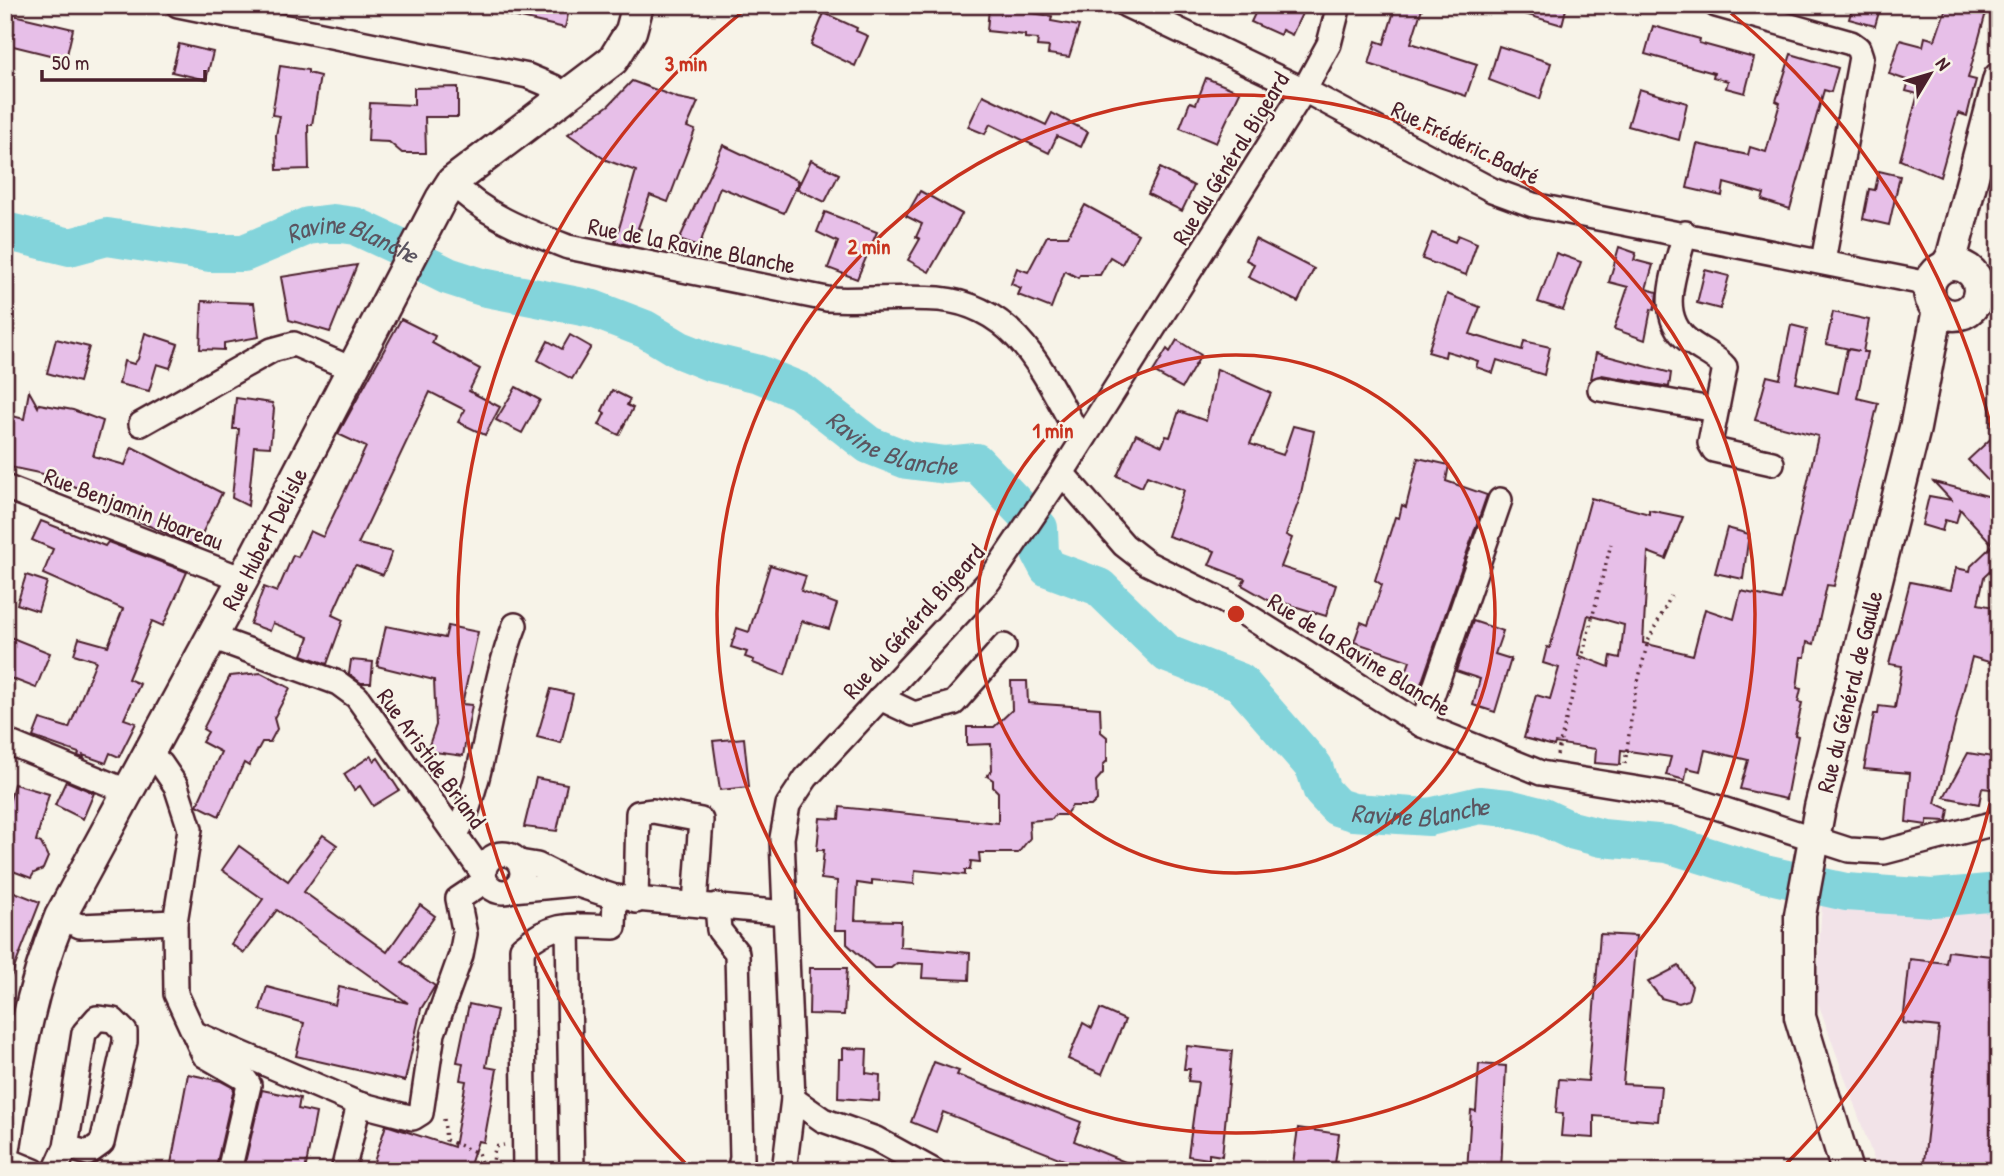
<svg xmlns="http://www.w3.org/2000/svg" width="2004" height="1176" font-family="'Patrick Hand',sans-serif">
  <rect width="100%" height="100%" fill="#f7f3e8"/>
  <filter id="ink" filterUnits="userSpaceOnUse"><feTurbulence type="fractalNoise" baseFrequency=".0143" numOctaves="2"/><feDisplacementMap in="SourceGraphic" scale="14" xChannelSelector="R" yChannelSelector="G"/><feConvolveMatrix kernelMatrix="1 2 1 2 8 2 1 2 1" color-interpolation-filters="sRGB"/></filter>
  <g filter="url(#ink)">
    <polygon fill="#f2e3e8" points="1822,903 1950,911 1999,905 1999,1171 1878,1171 1816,997"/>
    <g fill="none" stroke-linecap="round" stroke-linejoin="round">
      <path stroke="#83d4db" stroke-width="38" id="s1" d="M5,231L70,247L107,237L210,253H244L308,226L333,223L355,226L411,252L424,264L448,276L482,287L593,309L645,329L680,350L710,362L759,374L800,391L869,445L907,460L946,465L976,462L1039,528L1040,553L1048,568L1099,587L1168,654L1240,682L1314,767L1322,791L1337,807L1353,812L1429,817L1480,805L1508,808L1543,817L1571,830L1602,838L1668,844L1765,874L1846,892L1933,898L1999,892"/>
    </g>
    <g fill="#e7bfe8" stroke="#4a1f2b" stroke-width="2" fill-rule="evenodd">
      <polygon points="496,5 570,5 565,28 495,12"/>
      <polygon points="1259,5 1306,5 1292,35 1282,30 1280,35 1251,22"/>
      <polygon points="1396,5 1423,5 1411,43 1477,64 1466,96 1369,64 1376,41 1384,44"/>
      <polygon points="1512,5 1567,5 1562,25 1511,10"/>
      <polygon points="1853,5 1881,5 1875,26 1849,19"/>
      <polygon points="1947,5 1988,5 1968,78 1976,80 1967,116 1958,113 1940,177 1900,160 1918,94 1906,91 1909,81 1889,74 1900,40 1923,46 1925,37 1935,40"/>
      <polygon points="989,7 1052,16 1051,21 1079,26 1069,57 1048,54 1049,47 1037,46 1038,39 1025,38 1025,35 987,31"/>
      <polygon points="5,13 73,29 66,59 5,44"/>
      <polygon points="824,13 857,28 856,31 868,36 855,66 811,45"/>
      <polygon points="1653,26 1700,39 1699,43 1754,58 1745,93 1726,88 1728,81 1713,77 1714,73 1645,54"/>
      <polygon points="179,44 213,52 206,80 172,72"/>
      <polygon points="1499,46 1551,63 1540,99 1489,80"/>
      <polygon points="1791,54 1838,68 1831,92 1824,90 1790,209 1762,200 1764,194 1724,183 1722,196 1687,188 1697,144 1748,155 1750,147 1766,152 1780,103 1776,101"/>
      <polygon points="280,66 308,70 308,73 320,76 312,125 308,125 309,169 277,170 276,135 280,116 272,115"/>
      <polygon points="1206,78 1240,92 1216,143 1180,128 1190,102 1196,104"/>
      <polygon points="632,81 678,98 698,102 687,127 695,130 668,202 650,195 638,228 641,229 632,246 615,242 636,171 606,160 568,134 609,105"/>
      <polygon points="458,87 458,117 425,117 426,153 402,153 389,142 368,141 370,103 414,105 414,88"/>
      <polygon points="1639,89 1687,103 1679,140 1628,126"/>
      <polygon points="983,95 1046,125 1052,113 1088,132 1081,147 1057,136 1049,153 990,124 985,134 968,127"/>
      <polygon points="723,145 799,181 784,213 720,187 699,247 679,240"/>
      <polygon points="811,160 839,174 825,202 797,189"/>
      <polygon points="1160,168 1194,186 1182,211 1148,194"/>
      <polygon points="1879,171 1900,176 1889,225 1863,219 1869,189 1875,190"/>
      <polygon points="920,191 962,214 929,272 908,260 920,239 916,237 922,224 906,216"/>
      <polygon points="1085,205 1138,234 1122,264 1110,257 1100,275 1080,275 1078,278 1065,271 1051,308 1018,295 1021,288 1011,284 1017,268 1028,272 1047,236 1068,236"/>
      <polygon points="825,212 877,232 857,279 828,268 838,242 817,232"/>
      <polygon points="1432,233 1455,242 1458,235 1477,243 1466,275 1422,259"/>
      <polygon points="1255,239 1314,269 1298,302 1248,277 1254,264 1246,260"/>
      <polygon points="1619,247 1636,253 1634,260 1653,265 1646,289 1657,292 1656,301 1654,310 1651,309 1645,340 1614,329 1628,287 1609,282"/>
      <polygon points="1556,253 1581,262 1563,310 1538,302"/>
      <polygon points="357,265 330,332 289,320 281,277"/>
      <polygon points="1705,270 1729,276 1720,309 1697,303"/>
      <polygon points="1447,294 1480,307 1470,334 1522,350 1524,341 1550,347 1544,375 1497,360 1493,373 1476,367 1478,361 1463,356 1446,351 1445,357 1428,352"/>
      <polygon points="202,301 254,303 259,337 224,343 224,350 200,349"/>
      <path d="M1833,312L1869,320L1863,352H1867L1857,398L1878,403L1834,586L1827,585L1814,644L1807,642L1805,657H1801L1797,688L1801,689L1798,702L1802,703L1795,735L1798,736L1786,799L1740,789L1748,760L1723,754L1705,750L1700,771L1687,768L1685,780L1666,775L1671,757L1621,750L1620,765L1595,763L1596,749L1555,743L1554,746L1524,738L1536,695L1550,699L1559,668L1543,663L1547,647L1550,648L1591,498L1649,514V510L1683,517L1666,559L1648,552L1643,643L1693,655L1705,609L1734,619L1741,591L1781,600L1818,436L1755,420L1767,376L1780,379L1791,325L1807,329L1796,383L1838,393L1847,349L1859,351L1826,344ZM1588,615L1624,625L1620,658L1611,656L1609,667L1578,655Z"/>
      <polygon points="401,319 435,336 432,343 480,369 469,391 500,407 485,435 458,422 465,410 430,392 358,544 392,552 383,575 356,565 353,568 332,615 343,620 327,664 302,655 309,637 273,623 270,631 250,624 264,587 277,592 293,555 298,557 310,531 323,537 366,447 338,434"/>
      <polygon points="145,333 178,344 170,368 157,364 149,391 119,384 124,361 134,364 138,359"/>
      <polygon points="570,335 591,347 572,379 538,360 548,341 562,349"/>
      <polygon points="56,339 89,347 79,382 47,373"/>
      <polygon points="1177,340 1201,355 1182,388 1153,372 1167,349 1170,352"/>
      <polygon points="1596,353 1671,373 1669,387 1602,375 1591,379"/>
      <polygon points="1217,369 1271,393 1250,444 1283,455 1293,426 1314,431 1300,498 1286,535 1292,538 1281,567 1336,585 1326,616 1281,602 1279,606 1242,585 1245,579 1209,565 1215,551 1168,536 1184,490 1147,476 1142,487 1117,476 1136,434 1162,446 1166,436 1170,437 1179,411 1206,421"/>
      <polygon points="516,387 540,400 522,433 496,420"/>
      <polygon points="612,390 630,399 627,405 633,408 619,435 599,425 605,413 602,411"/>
      <polygon points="29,391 38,407 39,404 73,410 103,421 93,456 125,465 132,447 222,493 196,546 119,513 123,504 70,485 72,480 5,466 5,414 24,419"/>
      <polygon points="236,398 272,403 274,409 270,447 254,446 248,506 232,498 239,429 233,429"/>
      <polygon points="1999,431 1999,492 1968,460"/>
      <polygon points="1418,458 1449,465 1446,481 1487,495 1420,687 1403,681 1410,661 1354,642 1361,622 1368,625 1382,585 1375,580 1395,517 1399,518 1402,505 1406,507"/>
      <polygon points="1934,482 1999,499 1999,563 1984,577 1978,604 1999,608 1999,665 1972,657 1935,803 1949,809 1947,821 1927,820 1927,825 1906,822 1910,773 1864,769 1874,714 1878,714 1879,706 1895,708 1902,666 1889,664 1910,582 1951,590 1956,568 1970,571 1971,566 1993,545 1960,509 1956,523 1945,520 1942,531 1922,525 1929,496 1951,500"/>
      <polygon points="41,521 105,546 108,542 187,572 163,626 152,621 128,679 140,684 124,719 136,723 119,757 110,753 106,763 83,755 84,758 78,756 79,753 33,737 40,719 69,728 96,661 74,654 79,638 108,646 123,609 43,574 53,549 32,540"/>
      <polygon points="1727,528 1749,534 1743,579 1715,573"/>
      <polygon points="770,565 806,576 801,591 837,604 829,629 802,621 785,675 753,663 754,660 745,657 747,652 731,647 737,628 749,632"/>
      <polygon points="26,575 47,582 38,611 17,604"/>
      <polygon points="1473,621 1503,631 1495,654 1511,659 1495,712 1473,705 1480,679 1456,671"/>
      <polygon points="386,626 445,638 448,626 478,632 462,704 472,705 463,756 427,751 436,725 434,680 377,666"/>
      <polygon points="5,635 50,653 36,688 5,676"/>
      <polygon points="351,660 373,662 371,683 361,683 349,674"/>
      <polygon points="261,673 290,688 274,718 277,729 270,742 262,742 249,766 244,763 219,816 197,805 221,752 202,742 208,732 203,729 230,676"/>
      <polygon points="1011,681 1027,681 1028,703 1100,708 1101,732 1107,737 1107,761 1103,765 1103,773 1096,781 1097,800 1091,806 1072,806 1065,815 1055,815 1052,819 1029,821 1030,838 1018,853 979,853 980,862 971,861 970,870 965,870 965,875 915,870 914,884 872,880 872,885 857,883 855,920 901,921 900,947 970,953 969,980 922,978 923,964 897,963 891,968 874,968 847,944 847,930 835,930 837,881 821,879 824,850 817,850 820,818 839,819 840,807 998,823 998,792 993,787 993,780 987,776 992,770 991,744 967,745 967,727 994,727 1012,710"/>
      <polygon points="551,689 573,694 561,743 537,737"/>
      <polygon points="744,738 749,787 720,790 713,741"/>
      <polygon points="1968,753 1999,758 1999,790 1982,788 1979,804 1944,797"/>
      <polygon points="371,756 374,761 378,758 399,790 373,806 360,786 354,790 344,774"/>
      <polygon points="536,778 567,784 557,831 524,827"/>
      <polygon points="66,781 94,793 83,819 55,805"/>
      <polygon points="14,784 49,794 36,841 41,843 48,857 43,869 34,873 31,878 5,868 5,804 9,804"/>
      <polygon points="323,835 337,845 304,892 387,952 420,905 435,916 402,962 435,986 421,1009 405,1081 296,1056 304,1023 260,1010 267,987 335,1005 339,987 408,1003 277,910 244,953 231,944 263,899 222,870 239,846 288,881"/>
      <polygon points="12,891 40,902 8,984 5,984 5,905"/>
      <polygon points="1600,934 1636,936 1623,1084 1661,1086 1658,1121 1594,1116 1594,1138 1561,1136 1563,1114 1556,1113 1559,1079 1588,1081"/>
      <polygon points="1948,951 1999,957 1999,1171 1923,1171 1939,1027 1903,1023 1910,959 1946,963"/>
      <polygon points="1679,966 1692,986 1688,1000 1679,1003 1661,998 1648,982"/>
      <polygon points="810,968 847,968 844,1015 809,1014"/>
      <polygon points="469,1004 497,1010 486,1067 497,1069 484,1142 478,1141 468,1171 371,1171 386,1125 454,1147 466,1081 460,1080 463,1063 457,1062"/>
      <polygon points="1100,1009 1125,1020 1102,1074 1068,1059 1083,1023 1092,1028"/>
      <polygon points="1187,1046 1232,1051 1222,1156 1209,1154 1209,1159 1188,1156 1198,1082 1188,1081 1190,1069 1184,1069"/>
      <polygon points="843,1048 867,1049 866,1073 880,1075 879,1101 838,1098 839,1059 843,1059"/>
      <polygon points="934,1062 959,1071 957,1075 1081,1122 1074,1141 1147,1171 1081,1171 1082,1167 943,1112 936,1132 911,1122"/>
      <polygon points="1479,1064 1506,1066 1501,1171 1467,1171 1471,1110 1476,1111"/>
      <polygon points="188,1074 221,1081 234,1088 215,1171 170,1169"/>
      <polygon points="262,1090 300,1098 298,1109 316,1113 305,1171 243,1171"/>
      <polygon points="1298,1128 1339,1134 1334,1171 1292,1171"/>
    </g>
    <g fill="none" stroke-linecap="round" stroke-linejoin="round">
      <defs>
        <g id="minor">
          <polyline points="178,5 528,76 554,87 564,100"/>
          <polyline points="1126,5 1304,90 1492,190 1533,205 1929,284"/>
          <polyline points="1716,5 1851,43 1858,48 1861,57 1823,261"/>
          <path d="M452,182C483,215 526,231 568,247L827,299C864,301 902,296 939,299C1015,306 1042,370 1075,429L1085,436"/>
          <path d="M1685,233C1677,268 1654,315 1689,341C1701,351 1715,355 1725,367L1710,443L1714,450L1772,463"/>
          <polyline points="1979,292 1999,296"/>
          <polyline points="1600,389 1716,410"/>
          <polyline points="141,424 272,350 294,344 352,369"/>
          <polyline points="1062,473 1124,545 1147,563 1224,601 1422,725 1541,773 1682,796 1849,850 1884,852 1999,822"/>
          <polyline points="5,487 243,579"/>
          <polyline points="212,637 338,683 357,697 484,875"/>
          <polyline points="880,698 914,714 954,703 1004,646"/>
          <polyline points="1422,725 1500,500"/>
          <polyline points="5,741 129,792"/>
          <polyline points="149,755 161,764 176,786 190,829 175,922 176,994 204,1055 244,1078 249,1085 229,1171"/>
          <path d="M456,834C467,816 471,797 477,778C490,728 496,673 515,625"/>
          <circle cx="503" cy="873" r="19"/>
          <polyline points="519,862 537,865 575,884 615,897 785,913"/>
          <polyline points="512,890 575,884"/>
          <polyline points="636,901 638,813 653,811 701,820 695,903"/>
          <polyline points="717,905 719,930 737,953 742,1158 739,1171"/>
          <polyline points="60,917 80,926 175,922"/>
          <polyline points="568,927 572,1171"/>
          <polyline points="194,1033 359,1104 343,1171"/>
          <polyline points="793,1099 823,1120 876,1139 934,1171"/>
          <polyline points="359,1104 413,1118 421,1113 433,1033 461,955 465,934 458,899 485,881"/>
          <polyline points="5,1159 34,1171"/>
          <polyline points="55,1171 66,1147 84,1033 97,1018 113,1020 125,1032 125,1042 102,1143 88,1153 66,1147"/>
          <path d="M525,1171L522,948C554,920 574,926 614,927L615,897"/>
          <polyline points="784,1171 793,1099 782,838 788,805 806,778 989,581 1062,473 1304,90 1329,44 1339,5"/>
        </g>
        <g id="major">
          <circle cx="1954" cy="290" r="25"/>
          <polyline points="1946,266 1952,256 1999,78"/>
          <path id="s2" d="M5,1147C17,1067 29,992 60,917L243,579L441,199L452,182L613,60L631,31L638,5"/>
          <path id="s3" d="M1847,1171L1800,1017V915L1820,807L1915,428L1938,309"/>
        </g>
      </defs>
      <use href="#minor" stroke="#4a1f2b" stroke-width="28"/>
      <use href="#major" stroke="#4a1f2b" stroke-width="35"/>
      <g stroke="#4a1f2b" stroke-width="3.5" stroke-dasharray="2 5" stroke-linecap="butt">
        <polyline points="1557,755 1611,544"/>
        <polyline points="1625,764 1634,698 1648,641 1671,596"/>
        <polyline points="444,1119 446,1140 478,1153 483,1168 492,1170 495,1147 504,1145"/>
      </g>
      <use href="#minor" stroke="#f7f3e8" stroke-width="23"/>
      <use href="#major" stroke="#f7f3e8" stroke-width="30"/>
    </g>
  </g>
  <g fill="none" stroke="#c8321e" stroke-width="3.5">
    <circle cx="1236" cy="614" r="259"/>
    <circle cx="1236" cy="614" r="519"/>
    <path d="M1998 769A778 778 0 0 1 1781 1169M691 1169A778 778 0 0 1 746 9M1726 9A778 778 0 0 1 1998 459"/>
  </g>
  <g text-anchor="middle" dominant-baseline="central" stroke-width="5" stroke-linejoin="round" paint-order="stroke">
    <g font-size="24" fill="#4a1f2b" stroke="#f7f3e8">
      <text transform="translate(1466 142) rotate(26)">Rue Frédéric Badré</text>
      <text transform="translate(1230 158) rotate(-58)">Rue du Général Bigeard</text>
      <text transform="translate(692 245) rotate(11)">Rue de la Ravine Blanche</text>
      <text transform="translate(134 508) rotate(21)">Rue Benjamin Hoareau</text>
      <text stroke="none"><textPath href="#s2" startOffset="667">Rue Hubert Delisle</textPath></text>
      <text transform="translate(913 621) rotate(-48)">Rue du Général Bigeard</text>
      <text transform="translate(1360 654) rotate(32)">Rue de la Ravine Blanche</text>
      <text stroke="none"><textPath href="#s3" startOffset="492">Rue du Général de Gaulle</textPath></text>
      <text transform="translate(432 758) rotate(54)">Rue Aristide Briand</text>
    </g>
    <g font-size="26" font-style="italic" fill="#5b5560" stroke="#f7f3e8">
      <text stroke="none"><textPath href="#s1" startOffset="360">Ravine Blanche</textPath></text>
      <text stroke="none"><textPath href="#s1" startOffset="948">Ravine Blanche</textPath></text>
      <text stroke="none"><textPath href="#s1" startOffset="1643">Ravine Blanche</textPath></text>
    </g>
  </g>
  <circle cx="1236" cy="614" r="10" fill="#c8321e" stroke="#f7f3e8" stroke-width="3.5"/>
  <g font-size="21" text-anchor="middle" font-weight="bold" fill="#c8321e" stroke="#f7f3e8" stroke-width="5" stroke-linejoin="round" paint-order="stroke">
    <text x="686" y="71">3 min</text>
    <text x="869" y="254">2 min</text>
    <text x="1053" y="438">1 min</text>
  </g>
  <rect width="2004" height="1176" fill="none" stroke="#f7f3e8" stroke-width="28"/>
  <rect x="14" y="14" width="1976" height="1148" fill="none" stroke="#4a1f2b" stroke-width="2.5" filter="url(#ink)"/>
  <g transform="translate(1930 74) rotate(52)" stroke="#f7f3e8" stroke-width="5" paint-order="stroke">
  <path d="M0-5L12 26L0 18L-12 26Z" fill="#4a1f2b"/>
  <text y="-10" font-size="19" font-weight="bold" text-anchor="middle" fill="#4a1f2b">N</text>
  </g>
  <path d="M42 70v10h163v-10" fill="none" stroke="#4a1f2b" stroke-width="3.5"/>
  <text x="52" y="70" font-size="21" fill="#4a1f2b" stroke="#f7f3e8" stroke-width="5" paint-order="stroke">50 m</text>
</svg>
